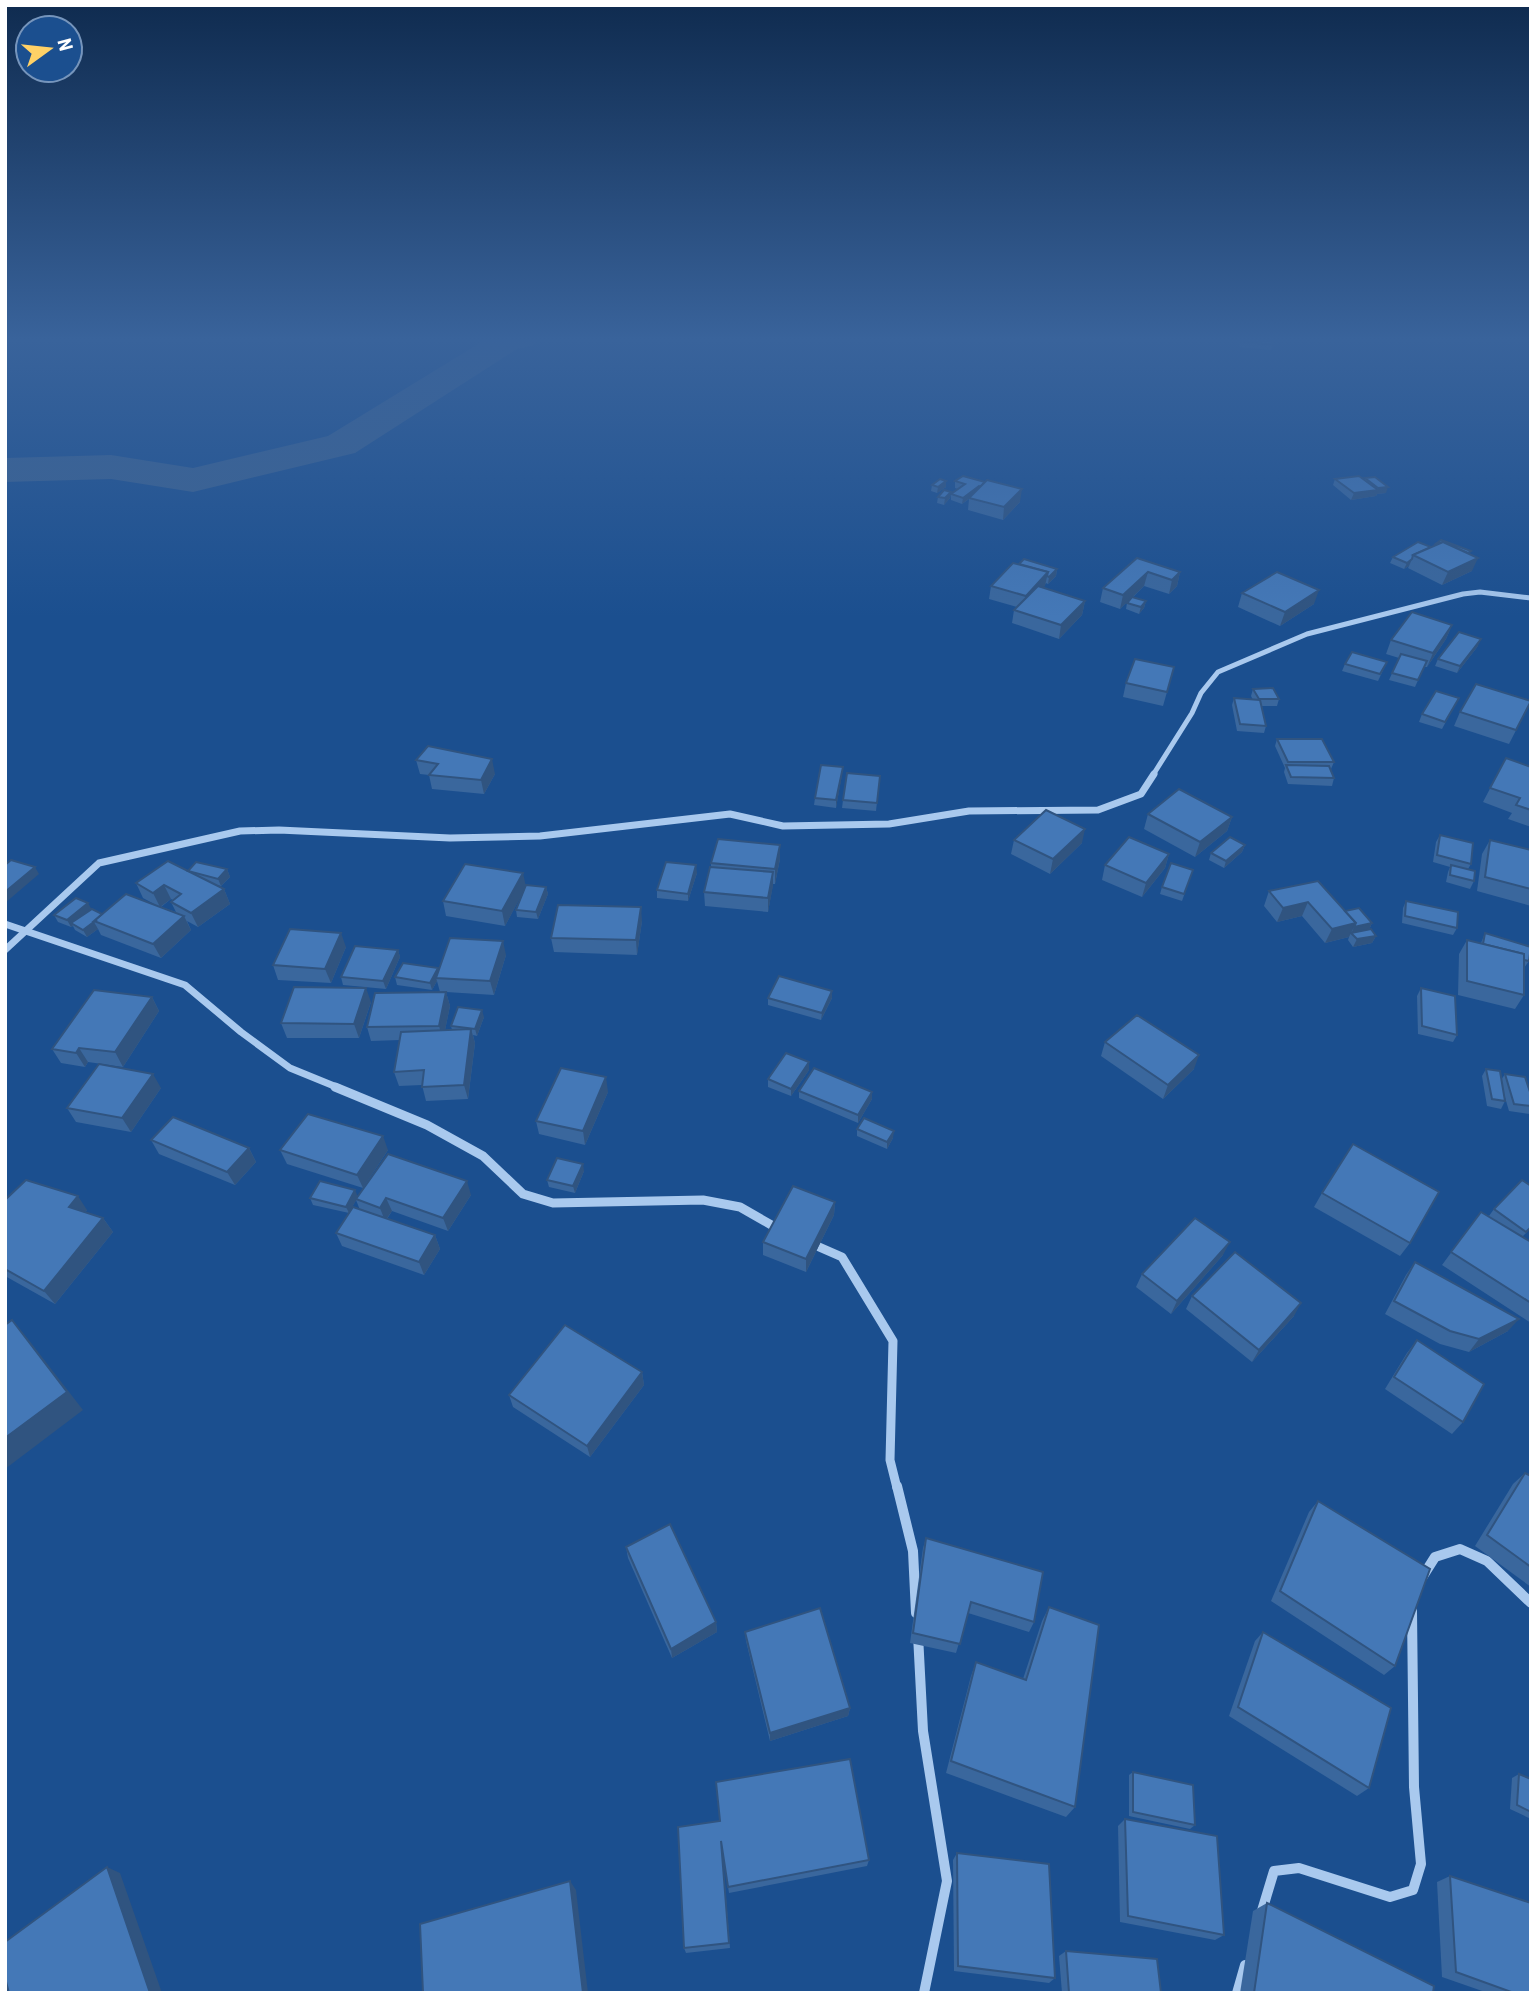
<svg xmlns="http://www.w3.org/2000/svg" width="1536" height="1998" font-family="'Roboto Condensed',sans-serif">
  <rect width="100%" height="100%" fill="#1b4f8f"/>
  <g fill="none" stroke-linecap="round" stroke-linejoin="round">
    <polygon fill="#3c6290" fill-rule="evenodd" points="488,338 539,338 534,345 517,349 355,453 193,492 111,479 5,482 5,458 111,455 193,468 328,436"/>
    <polyline stroke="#a9c9ee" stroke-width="5" points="1153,775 1192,713 1201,693 1218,672 1307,634 1463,594 1480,592 1531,598"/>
    <g stroke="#a9c9ee" stroke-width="7">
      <polyline points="5,924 185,985 241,1032 290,1068 339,1088"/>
      <polyline points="5,950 99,863 240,831 279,830 450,838 540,836 730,814 783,826 889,824 969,811 1098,810 1141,794 1154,774"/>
    </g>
    <g stroke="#a9c9ee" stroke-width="9">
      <polyline points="335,1087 427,1125 483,1156 523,1194 553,1203 703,1200 740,1207 780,1230"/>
      <polyline points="810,1243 842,1257 893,1341 890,1460 897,1488"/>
    </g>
    <g stroke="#a9c9ee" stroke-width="10">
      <polyline points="897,1486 913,1551 916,1613"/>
      <polyline points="1423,1576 1435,1557 1460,1549 1487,1561 1531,1603"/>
      <polyline points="918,1635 923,1731 947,1881 924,1993"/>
      <polyline points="1261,1914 1274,1871 1299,1868 1390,1897 1413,1890 1421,1864 1414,1787 1412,1611"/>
      <polyline points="1237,1993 1245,1965"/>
    </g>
  </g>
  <g fill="#3a679d" fill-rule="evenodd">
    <polygon points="1240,338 1273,345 1271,350 1239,347"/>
    <polygon points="1365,478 1386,493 1377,494 1376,496 1351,500 1333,485 1335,479 1365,480"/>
    <polygon points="955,481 985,482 1020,502 1003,520 968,510 969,499 962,504 951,500 951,494 958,489 955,488"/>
    <polygon points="932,485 946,487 937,493 931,491"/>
    <polygon points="951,492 950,498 944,505 937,503 938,497"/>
    <polygon points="1431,547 1470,554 1472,571 1442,585 1408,568 1409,566 1404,569 1390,563 1393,557"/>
    <polygon points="1137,558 1180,572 1177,586 1169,594 1144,586 1133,597 1146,601 1144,608 1139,614 1126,609 1127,603 1131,598 1120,609 1100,602 1103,588"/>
    <polygon points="1019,564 1057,569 1056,576 1048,584 1046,583 1043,588 1085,601 1082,615 1059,639 1012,623 1014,610 1017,607 989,599 991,586"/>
    <polygon points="1242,593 1314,604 1280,626 1238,607"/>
    <polygon points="1452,625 1446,639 1427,667 1424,667 1415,687 1389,680 1399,658 1386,654 1391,640"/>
    <polygon points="1478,646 1457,673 1435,666 1438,659"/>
    <polygon points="1387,662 1378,681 1342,671 1345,664"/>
    <polygon points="1174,667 1163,706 1123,697 1126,683"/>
    <polygon points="1253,689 1279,699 1277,706 1262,706 1266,726 1264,733 1237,731 1232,705 1234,698 1253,700 1251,696"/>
    <polygon points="1531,701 1509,744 1454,726 1460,712"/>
    <polygon points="1455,705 1442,729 1419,722 1422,714"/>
    <polygon points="1277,739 1334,762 1331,769 1334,778 1332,786 1288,784 1284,772 1285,768 1275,746"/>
    <polygon points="1506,758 1531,767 1531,827 1508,819 1512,813 1483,802"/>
    <polygon points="416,760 495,774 484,794 432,789 429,775 420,774"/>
    <polygon points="843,767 836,808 814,805 815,798"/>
    <polygon points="880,776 876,811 842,808 843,800"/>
    <polygon points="1148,814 1232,817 1227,831 1195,857 1144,829"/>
    <polygon points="1440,835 1471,864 1468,869 1474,881 1470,889 1446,882 1448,872 1450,867 1433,862 1436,842"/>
    <polygon points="1014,840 1082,843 1050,874 1011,854"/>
    <polygon points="1490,840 1531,850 1531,906 1477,891 1482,854"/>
    <polygon points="780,845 780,859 775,884 773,884 768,912 705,906 704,892 711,867 711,863"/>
    <polygon points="1245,845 1242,852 1224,868 1209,860 1211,853"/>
    <polygon points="1169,854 1165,868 1142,897 1102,880 1105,865"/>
    <path d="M227,869L230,877L221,886L213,884L224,889L230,904L198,927L187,921L191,930L161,958L101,935L98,929L87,937L75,930L73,926L71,927L58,922L54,915L91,909L102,914L156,905L143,898L136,883L188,871ZM171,899L173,900L171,902L176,912L161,907Z"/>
    <polygon points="1193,870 1182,901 1160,894 1162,887"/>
    <polygon points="697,873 688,901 657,898 657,890"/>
    <polygon points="525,886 546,887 548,894 538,919 517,917 516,910 523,892 505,926 446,916 443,901"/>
    <polygon points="1269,891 1345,911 1372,923 1369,930 1376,936 1372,943 1353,947 1348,940 1349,937 1325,943 1302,916 1277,922 1264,906"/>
    <polygon points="1406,901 1457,928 1453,935 1402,923 1403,908"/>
    <polygon points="642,921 637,955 554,952 551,938"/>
    <polygon points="1485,933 1529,961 1524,968 1524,995 1515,1009 1458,995 1459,954 1467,940 1481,943"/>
    <polygon points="346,947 331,983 278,980 273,965"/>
    <polygon points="398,950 400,957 386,989 343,985 341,977"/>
    <polygon points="506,955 494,995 446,992 450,1006 445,1030 452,1030 451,1026 484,1017 477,1036 473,1035 475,1043 468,1099 426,1101 422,1085 399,1086 394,1072 400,1040 371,1041 367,1027 440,992 437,981 432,990 397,985 395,977 439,971"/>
    <polygon points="1421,988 1457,1035 1453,1042 1418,1034 1417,996"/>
    <polygon points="832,991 832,998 821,1020 768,1005 768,998"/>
    <polygon points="152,997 159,1011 123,1067 88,1062 85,1067 61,1063 52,1049"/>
    <polygon points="371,1002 359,1038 287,1038 281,1023"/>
    <polygon points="1105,1042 1194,1069 1163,1099 1101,1056"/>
    <polygon points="1486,1069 1501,1080 1505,1074 1529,1088 1531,1086 1531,1112 1530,1114 1509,1111 1504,1094 1505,1101 1501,1109 1487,1106 1482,1076"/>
    <polygon points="809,1070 791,1096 768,1087 768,1079"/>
    <polygon points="161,1088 131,1132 76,1122 67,1108"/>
    <polygon points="799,1091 872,1092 872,1099 858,1123 799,1098"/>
    <polygon points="608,1092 585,1145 539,1134 536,1121"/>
    <polygon points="857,1129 893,1138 887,1149 857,1136"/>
    <polygon points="151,1140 249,1148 256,1162 235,1185 159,1154"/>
    <polygon points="280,1150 388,1150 363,1188 287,1164"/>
    <polygon points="584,1171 575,1193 549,1187 547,1180"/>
    <polygon points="1322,1193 1410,1243 1400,1256 1314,1207"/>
    <polygon points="471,1195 448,1231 392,1211 387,1219 435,1235 440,1249 424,1275 342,1246 336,1233 360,1210 356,1200 349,1213 313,1205 310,1198"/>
    <polygon points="5,1200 87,1210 85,1212 103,1218 113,1232 55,1304 5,1276"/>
    <polygon points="835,1202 834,1215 806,1272 763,1255 763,1242"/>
    <polygon points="1494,1209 1531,1228 1522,1237 1531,1242 1531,1323 1442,1265 1481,1212 1489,1216"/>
    <polygon points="1223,1255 1171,1314 1136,1287 1142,1274"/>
    <polygon points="1415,1262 1508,1331 1469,1352 1440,1344 1385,1314 1406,1275"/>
    <polygon points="1192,1296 1294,1316 1252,1362 1186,1309"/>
    <polygon points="1417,1340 1463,1422 1452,1434 1385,1389 1407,1353"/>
    <polygon points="642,1372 644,1385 590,1457 513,1407 509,1395"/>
    <polygon points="1525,1473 1531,1476 1531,1587 1475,1546 1513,1484"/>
    <polygon points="1318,1501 1395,1666 1384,1675 1271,1601 1309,1512"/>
    <polygon points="926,1538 1034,1622 1029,1632 968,1613 956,1653 910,1643 923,1548"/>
    <polygon points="626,1547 716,1622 717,1632 672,1658 628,1558"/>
    <polygon points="1049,1607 1075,1807 1066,1817 946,1773 971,1676 976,1662 1023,1679 1042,1621"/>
    <polygon points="745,1632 850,1708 848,1716 770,1741 746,1641"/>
    <polygon points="1263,1632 1369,1788 1357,1796 1229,1716 1255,1641"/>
    <polygon points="1133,1772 1195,1825 1190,1829 1129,1816 1129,1775"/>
    <polygon points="1519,1774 1531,1779 1531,1819 1510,1809 1512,1778"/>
    <polygon points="1125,1819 1224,1935 1215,1940 1120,1922 1118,1826"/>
    <polygon points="720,1821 869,1860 867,1866 729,1893 722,1847 730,1948 686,1953 684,1948"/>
    <polygon points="957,1853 1055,1978 1049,1983 954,1971 953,1860"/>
    <polygon points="1450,1876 1531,1993 1488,1993 1442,1977 1437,1882"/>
    <polygon points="1267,1903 1433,1993 1240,1993 1253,1911"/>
    <polygon points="1066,1951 1161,1993 1062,1993 1059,1956"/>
  </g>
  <g fill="#305480">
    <polygon points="946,481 946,487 937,493 938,487"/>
    <polygon points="979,486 978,492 962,504 963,498"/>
    <polygon points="1388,487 1386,493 1377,494 1376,496 1351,500 1354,493 1378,490 1378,488"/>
    <polygon points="1022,489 1020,502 1003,520 1004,507"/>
    <polygon points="951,492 950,498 944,505 945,498"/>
    <polygon points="1478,558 1472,571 1442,585 1448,572"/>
    <polygon points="1412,559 1409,566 1404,569 1407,563"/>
    <polygon points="1057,569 1056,576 1048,584 1049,577"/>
    <polygon points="1048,572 1045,586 1024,610 1026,596"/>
    <polygon points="1148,572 1144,586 1120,609 1123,595"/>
    <polygon points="1180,572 1177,586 1169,594 1172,580"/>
    <polygon points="1319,590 1314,604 1280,626 1285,612"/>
    <polygon points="1085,601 1082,615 1059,639 1061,625"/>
    <polygon points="1146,601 1144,608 1139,614 1141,607"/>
    <polygon points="1452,625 1446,639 1427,667 1433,653"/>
    <polygon points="1481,639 1478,646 1457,673 1460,666"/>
    <polygon points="492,759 495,774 484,794 481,780"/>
    <polygon points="843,767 842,775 836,808 836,800"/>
    <polygon points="1232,817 1227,831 1195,857 1200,842"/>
    <polygon points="1085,829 1082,843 1050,874 1053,859"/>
    <polygon points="780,845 780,859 775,884 775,869"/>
    <polygon points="1245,845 1242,852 1224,868 1226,861"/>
    <polygon points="1169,854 1165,868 1142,897 1146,883"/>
    <polygon points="696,865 697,873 688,901 688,894"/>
    <polygon points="35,867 39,874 5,903 5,892"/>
    <polygon points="227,869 230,877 221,886 218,879"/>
    <polygon points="773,872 773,886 768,912 768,898"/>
    <polygon points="523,873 526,887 505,926 502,911"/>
    <polygon points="164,885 171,899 160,907 153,893"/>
    <polygon points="546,887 548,894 538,919 536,912"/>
    <polygon points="224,889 230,904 198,927 191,913"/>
    <polygon points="1308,902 1302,916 1277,922 1283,908"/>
    <polygon points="88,903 92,910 71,923 73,926 71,927 67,920"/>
    <polygon points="641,907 642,921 637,955 636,940"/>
    <polygon points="184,916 191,930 161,958 153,944"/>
    <polygon points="94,922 98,929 87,937 83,930"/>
    <polygon points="1356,923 1349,937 1325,943 1332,929"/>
    <polygon points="1372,923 1369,930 1351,934 1354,927"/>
    <polygon points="341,933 346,947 331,983 325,969"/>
    <polygon points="1376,936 1372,943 1353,947 1357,939"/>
    <polygon points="503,941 506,955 494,995 490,981"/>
    <polygon points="398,950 400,957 386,989 383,981"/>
    <polygon points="438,968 440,975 436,978 437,981 432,990 430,983"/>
    <polygon points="366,988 371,1002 359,1038 354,1024"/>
    <polygon points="832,991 832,998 821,1020 822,1013"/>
    <polygon points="446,992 450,1006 443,1040 439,1026"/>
    <polygon points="152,997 159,1011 123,1067 115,1052"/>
    <polygon points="482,1010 484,1017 477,1036 475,1029"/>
    <polygon points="471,1029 475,1043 468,1099 464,1085"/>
    <polygon points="79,1048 88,1062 85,1067 76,1053"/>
    <polygon points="1199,1055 1194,1069 1163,1099 1168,1085"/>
    <polygon points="809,1062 809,1070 791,1096 791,1089"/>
    <polygon points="153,1074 161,1088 131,1132 122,1118"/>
    <polygon points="606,1077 608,1092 585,1145 583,1131"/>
    <polygon points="872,1092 872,1099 858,1123 858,1115"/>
    <polygon points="894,1131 893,1138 887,1149 887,1142"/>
    <polygon points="383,1136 388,1150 363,1188 357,1175"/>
    <polygon points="249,1148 256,1162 235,1185 227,1172"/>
    <polygon points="583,1164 584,1171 575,1193 573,1186"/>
    <polygon points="467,1181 471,1195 448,1231 443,1218"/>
    <polygon points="355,1190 358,1197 349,1213 346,1207"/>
    <polygon points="78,1196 87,1210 78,1221 69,1207"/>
    <polygon points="386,1198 392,1211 385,1221 380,1208"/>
    <polygon points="835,1202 834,1215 806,1272 806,1259"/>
    <polygon points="103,1218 113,1232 55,1304 44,1291"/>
    <polygon points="435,1235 440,1249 424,1275 419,1262"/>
    <polygon points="1230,1242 1223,1255 1171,1314 1177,1301"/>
    <polygon points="1301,1303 1294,1316 1252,1362 1259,1350"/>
    <polygon points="1519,1319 1508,1331 1469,1352 1479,1339"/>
    <polygon points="12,1320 28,1339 83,1410 5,1469 5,1438"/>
    <polygon points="642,1372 644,1385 590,1457 587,1446"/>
    <polygon points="716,1622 717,1632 672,1658 671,1649"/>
    <polygon points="850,1708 848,1716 770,1741 770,1733"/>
    <polygon points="107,1867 120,1873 162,1993 150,1993"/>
    <polygon points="570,1881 576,1890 588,1993 583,1993"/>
  </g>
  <g fill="#4478b7" stroke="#305480" stroke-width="2">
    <polygon points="1240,338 1272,339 1273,345 1240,341"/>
    <polygon points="963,476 985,482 980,487 979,486 963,498 951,494 965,484 955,481"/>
    <polygon points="1359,476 1378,490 1354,493 1335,479"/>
    <polygon points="1375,477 1388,487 1378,488 1365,478"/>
    <polygon points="940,479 946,481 938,487 932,485"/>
    <polygon points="987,480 1022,489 1004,507 969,498"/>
    <polygon points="944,490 951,492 945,498 938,497"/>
    <polygon points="1441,540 1471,551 1468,553 1443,542 1434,545"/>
    <polygon points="1418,542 1431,547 1413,555 1412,559 1407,563 1393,557"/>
    <polygon points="1443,542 1478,558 1448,572 1413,555"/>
    <polygon points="1137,558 1180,572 1172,580 1148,572 1123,595 1103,588"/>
    <polygon points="1024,559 1057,569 1049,577 1047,576 1048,572 1019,564"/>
    <polygon points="1013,563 1048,572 1026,596 991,586"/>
    <polygon points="1277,572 1319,590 1285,612 1242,593"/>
    <polygon points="1038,586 1085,601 1061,625 1014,610"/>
    <polygon points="1132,597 1146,601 1141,607 1127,603"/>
    <polygon points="1412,612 1452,625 1433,653 1391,640"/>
    <polygon points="1459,632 1481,639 1460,666 1438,659"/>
    <polygon points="1352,652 1387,662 1380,674 1345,664"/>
    <polygon points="1401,654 1427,661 1418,680 1392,673"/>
    <polygon points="1135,659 1174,667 1167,692 1126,683"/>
    <polygon points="1476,684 1531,701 1516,730 1460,712"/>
    <polygon points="1273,688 1279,699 1259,699 1253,689"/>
    <polygon points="1436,691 1459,698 1445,722 1422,714"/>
    <polygon points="1234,698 1260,700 1266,726 1240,724"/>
    <polygon points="1277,739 1322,739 1334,762 1288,762"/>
    <polygon points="428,746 492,759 481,780 429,775 438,764 416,760"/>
    <polygon points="1506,758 1531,767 1531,810 1516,805 1520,798 1490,788"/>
    <polygon points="821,765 843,767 836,800 815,798"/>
    <polygon points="1286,765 1329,766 1334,778 1291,777"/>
    <polygon points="847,773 880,776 877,803 843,800"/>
    <polygon points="1179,789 1232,817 1200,842 1148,814"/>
    <polygon points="1046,810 1085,829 1053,859 1014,840"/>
    <polygon points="1440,835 1473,843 1471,864 1437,855"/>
    <polygon points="1129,837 1169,854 1146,883 1105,865"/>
    <polygon points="1230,837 1245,845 1226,861 1211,853"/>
    <polygon points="718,839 780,845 775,869 711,863"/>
    <polygon points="1490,840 1531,850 1531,889 1485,877"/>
    <polygon points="11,860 35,867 5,892 5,865"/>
    <polygon points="168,861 224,889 191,913 171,902 181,894 164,885 153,893 136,883"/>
    <polygon points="196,862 227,869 218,879 188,871"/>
    <polygon points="666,862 696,865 688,894 657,890"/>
    <polygon points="1171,863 1193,870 1184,894 1162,887"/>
    <polygon points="465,864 523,873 502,911 443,901"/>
    <polygon points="1451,865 1475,871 1474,881 1450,875"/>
    <polygon points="710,867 773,872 768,898 704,892"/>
    <polygon points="1318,881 1356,923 1332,929 1308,902 1283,908 1269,891"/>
    <polygon points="526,885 546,887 536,912 516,910"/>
    <polygon points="126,894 184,916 153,944 94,921"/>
    <polygon points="76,898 88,903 67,920 54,915"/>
    <polygon points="1406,901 1458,912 1457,928 1405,916"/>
    <polygon points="558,905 641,907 636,940 551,938"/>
    <polygon points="1359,908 1372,923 1354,927 1356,923 1345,911"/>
    <polygon points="92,909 102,914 94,921 95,921 83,930 71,923"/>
    <polygon points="290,929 341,933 325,969 273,965"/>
    <polygon points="1371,929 1376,936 1357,939 1351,933"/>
    <polygon points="1485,933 1531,947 1529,961 1524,960 1524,954 1483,944"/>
    <polygon points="450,938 503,941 490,981 436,978"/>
    <polygon points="1467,940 1524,954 1524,995 1467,981"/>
    <polygon points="355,946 398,950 383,981 341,977"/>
    <polygon points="403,963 438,968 430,983 395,977"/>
    <polygon points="779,976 832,991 822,1013 768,998"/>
    <polygon points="294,987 366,988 354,1024 281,1023"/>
    <polygon points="1421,988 1455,996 1457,1035 1422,1026"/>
    <polygon points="94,990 152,997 115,1052 79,1048 76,1053 52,1049"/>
    <polygon points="446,992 439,1026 367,1027 375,993"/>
    <polygon points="458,1007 482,1010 475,1029 451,1026"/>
    <polygon points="1137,1015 1199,1055 1168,1085 1105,1042"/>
    <polygon points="471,1029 464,1085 422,1087 424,1070 394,1072 401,1032"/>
    <polygon points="786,1053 809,1062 791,1089 768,1079"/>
    <polygon points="99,1064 153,1074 122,1118 67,1108"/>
    <polygon points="561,1068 606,1077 583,1131 536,1121"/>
    <polygon points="814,1068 872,1092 858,1115 799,1091"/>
    <polygon points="1486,1069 1500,1071 1505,1101 1492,1099"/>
    <polygon points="1505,1074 1525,1077 1531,1095 1531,1106 1514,1104"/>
    <polygon points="308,1114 383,1136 357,1175 280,1150"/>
    <polygon points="173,1117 249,1148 227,1172 151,1140"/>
    <polygon points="864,1118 894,1131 887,1142 857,1129"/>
    <polygon points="1353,1144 1439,1192 1410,1243 1322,1193"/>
    <polygon points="388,1154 467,1181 443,1218 386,1198 380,1208 356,1199"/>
    <polygon points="557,1158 583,1164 573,1186 547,1180"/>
    <polygon points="26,1180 78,1196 69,1207 103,1218 44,1291 5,1269 5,1200"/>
    <polygon points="1522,1180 1531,1186 1531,1227 1526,1232 1494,1209"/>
    <polygon points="320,1181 355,1190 346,1207 310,1198"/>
    <polygon points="793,1186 835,1202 806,1259 763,1242"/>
    <polygon points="353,1207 435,1235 419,1262 336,1233"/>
    <polygon points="1481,1212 1531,1242 1531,1303 1451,1252"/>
    <polygon points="1195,1218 1230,1242 1177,1301 1142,1274"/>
    <polygon points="1235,1252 1301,1303 1259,1350 1192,1296"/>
    <polygon points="1415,1262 1519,1319 1479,1339 1450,1331 1394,1301"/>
    <polygon points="12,1320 67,1392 5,1438 5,1325"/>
    <polygon points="565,1325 642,1372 587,1446 509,1395"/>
    <polygon points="1417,1340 1484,1384 1463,1422 1394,1377"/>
    <polygon points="1525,1473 1531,1476 1531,1567 1487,1535"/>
    <polygon points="1318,1501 1430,1569 1395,1666 1280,1591"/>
    <polygon points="670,1524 716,1622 671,1649 626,1547"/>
    <polygon points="926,1538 1043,1572 1034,1622 971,1602 960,1644 913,1633"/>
    <polygon points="1049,1607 1099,1625 1075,1807 951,1761 976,1662 1026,1680"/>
    <polygon points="820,1608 850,1708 770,1733 745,1632"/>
    <polygon points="1263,1632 1391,1708 1369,1788 1238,1707"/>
    <polygon points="850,1759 869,1860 728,1887 721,1841 729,1943 684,1948 678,1827 720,1821 716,1782"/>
    <polygon points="1133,1772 1193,1785 1195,1825 1133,1812"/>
    <polygon points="1519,1774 1531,1779 1531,1812 1517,1805"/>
    <polygon points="1125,1819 1217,1836 1224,1935 1128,1916"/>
    <polygon points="957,1853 1049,1864 1055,1978 958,1966"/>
    <polygon points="107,1867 150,1993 9,1993 5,1978 5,1942"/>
    <polygon points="1450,1876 1531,1903 1531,1993 1514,1993 1456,1972"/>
    <polygon points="570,1881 583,1993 423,1993 420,1924"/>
    <polygon points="1267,1903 1434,1986 1433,1993 1254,1993"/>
    <polygon points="1066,1951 1157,1959 1161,1993 1069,1993"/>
  </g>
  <linearGradient id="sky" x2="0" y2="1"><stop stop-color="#0f2b4f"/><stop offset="0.55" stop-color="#39639b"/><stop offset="1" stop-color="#39639b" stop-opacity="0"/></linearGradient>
  <rect width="1536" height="617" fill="url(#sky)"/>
  <rect width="1536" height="1998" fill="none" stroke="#ffffff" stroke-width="14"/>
  <g transform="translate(49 49) rotate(75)"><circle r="33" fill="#1b4f8f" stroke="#7695bc" stroke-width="2"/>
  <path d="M0-5L12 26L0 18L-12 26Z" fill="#ffd166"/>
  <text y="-10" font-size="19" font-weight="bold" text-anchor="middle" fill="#ffffff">N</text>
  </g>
</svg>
